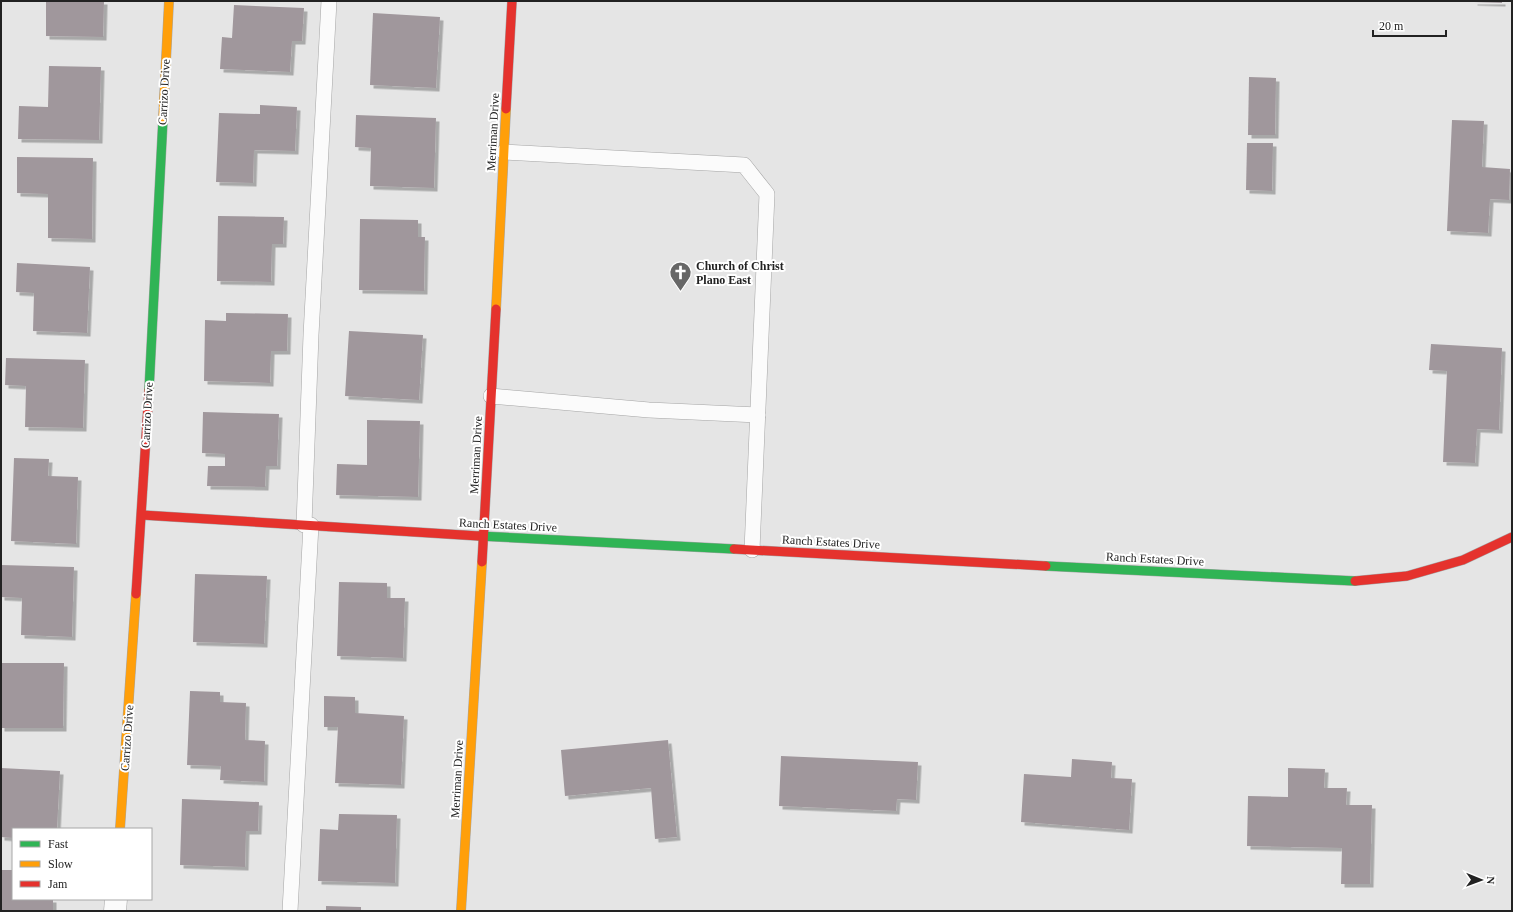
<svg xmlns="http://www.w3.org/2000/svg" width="1513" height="912" font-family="Georgia,serif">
  <defs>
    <filter id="shadow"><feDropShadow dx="3.5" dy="3.5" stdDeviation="0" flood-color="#0004"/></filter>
  </defs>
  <rect width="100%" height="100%" fill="#e5e5e5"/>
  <g fill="#a0979c" filter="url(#shadow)">
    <polygon points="46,1 104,1 103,37 46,36"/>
    <polygon points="1474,1 1502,1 1502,3 1474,2"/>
    <polygon points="234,5 304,8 302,41 292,41 290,72 220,69 222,37 232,38"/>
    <polygon points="373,13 440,17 436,88 370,85"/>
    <polygon points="49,66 101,67 99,140 18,139 19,106 48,107"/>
    <polygon points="1249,77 1276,78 1275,135 1248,135"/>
    <polygon points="260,105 297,107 295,151 254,150 253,183 216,182 219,113 260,114"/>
    <polygon points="356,115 436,118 434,188 370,186 371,148 355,147"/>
    <polygon points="1452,120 1484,121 1482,167 1510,169 1509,200 1490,199 1488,233 1447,231"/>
    <polygon points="1247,143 1273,143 1272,191 1246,190"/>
    <polygon points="17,157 93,158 92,239 48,238 48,194 17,193"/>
    <polygon points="218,216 284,217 283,244 272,244 271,282 217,281"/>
    <polygon points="360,219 418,220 418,237 425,237 424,291 359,290"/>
    <polygon points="17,263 90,267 87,333 33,331 34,293 16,292"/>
    <polygon points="226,313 288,314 287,351 271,351 270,383 204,381 205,320 226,321"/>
    <polygon points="349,331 423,335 419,400 345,396"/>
    <polygon points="1431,344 1502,348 1499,430 1477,429 1475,463 1443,462 1447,371 1429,370"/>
    <polygon points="6,358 85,360 83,428 25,427 26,386 5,385"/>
    <polygon points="203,412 279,414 277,466 266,466 265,487 207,486 208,466 225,466 225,454 202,453"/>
    <polygon points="367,420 420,421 418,497 336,495 337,464 367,465"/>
    <polygon points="14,458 49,459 48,476 78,477 76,544 11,541"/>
    <polygon points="1,565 74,567 72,637 21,635 22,598 1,597"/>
    <polygon points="195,574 267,576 264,644 193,642"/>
    <polygon points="339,582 387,583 387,598 405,598 403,658 337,656"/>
    <polygon points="1,663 64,663 63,728 1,728"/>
    <polygon points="190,691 220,692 220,702 246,703 245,740 265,741 264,782 220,780 221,766 187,765"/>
    <polygon points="324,696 355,697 355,713 404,716 401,785 335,783 338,727 324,727"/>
    <polygon points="668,740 677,837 655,839 651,788 565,796 561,750"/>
    <polygon points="781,756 918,762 916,800 897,799 896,811 779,806"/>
    <polygon points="1072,759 1112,762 1111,778 1132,779 1129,830 1021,822 1024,774 1071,777"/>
    <polygon points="1,768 60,771 57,829 13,829 13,838 1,837"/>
    <polygon points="1288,768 1325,769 1324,788 1347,788 1346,805 1372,805 1370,884 1341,884 1342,848 1247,846 1248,796 1288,797"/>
    <polygon points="182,799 259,802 258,831 246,831 245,867 180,865"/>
    <polygon points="339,814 397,815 395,883 318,881 320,829 338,830"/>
    <polygon points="1,870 13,870 13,899 53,899 53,911 1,911"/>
    <polygon points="326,906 361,907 361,911 326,911"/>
  </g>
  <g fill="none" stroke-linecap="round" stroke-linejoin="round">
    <defs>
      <g id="lane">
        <polyline points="504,152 744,165 767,194 752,550"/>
        <polyline points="491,396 649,410 758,415"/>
        <polyline points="304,525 311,335 329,1"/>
        <polyline points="290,911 311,525"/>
      </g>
      <polyline id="street" points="115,911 116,899"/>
      <g id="fast">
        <polyline points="149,390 163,119"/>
        <polyline points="479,536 734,549"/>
        <polyline points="1046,566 1355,581"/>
      </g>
      <g id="slow">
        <polyline points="163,119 169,1"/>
        <polyline points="496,309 506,109"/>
        <polyline points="120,829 136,594"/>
        <polyline points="461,911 482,562"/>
      </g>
      <g id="jam">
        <polyline points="506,109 512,1"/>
        <polyline points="142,515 479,536"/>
        <polyline points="734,549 1046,566"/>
        <polyline points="482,562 496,309"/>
        <polyline points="1355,581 1407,576 1463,560 1512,537"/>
        <polyline points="136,594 149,390"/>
      </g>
    </defs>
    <use href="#lane" stroke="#a5a5a5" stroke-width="16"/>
    <use href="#street" stroke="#a5a5a5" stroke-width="23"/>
    <use href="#fast" stroke="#a5a5a5" stroke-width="10"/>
    <use href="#slow" stroke="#a5a5a5" stroke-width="10"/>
    <use href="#jam" stroke="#a5a5a5" stroke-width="10"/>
    <use href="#lane" stroke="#fbfbfb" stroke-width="15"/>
    <use href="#street" stroke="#fbfbfb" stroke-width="22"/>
    <use href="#fast" stroke="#30b455" stroke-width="9"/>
    <use href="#slow" stroke="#ff9f0a" stroke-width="9"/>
    <use href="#jam" stroke="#e5322d" stroke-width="9"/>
  </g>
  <defs>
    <symbol id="church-pin" viewBox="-11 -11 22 30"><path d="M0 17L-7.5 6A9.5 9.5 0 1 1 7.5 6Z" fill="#666" stroke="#fff"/><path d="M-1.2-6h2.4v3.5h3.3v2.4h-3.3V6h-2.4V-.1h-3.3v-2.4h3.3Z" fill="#fff"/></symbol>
  </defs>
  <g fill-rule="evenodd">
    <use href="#church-pin" x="668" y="260" width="25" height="34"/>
  </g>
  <g text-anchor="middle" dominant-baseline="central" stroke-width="4" stroke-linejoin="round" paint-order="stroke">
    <g font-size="12" fill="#222" stroke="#fff">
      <text transform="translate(164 92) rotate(-87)">Carrizo Drive</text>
      <text transform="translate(493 132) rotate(-87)">Merriman Drive</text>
      <text transform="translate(147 415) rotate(-87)">Carrizo Drive</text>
      <text transform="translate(476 455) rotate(-87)">Merriman Drive</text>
      <text transform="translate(508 525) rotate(3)">Ranch Estates Drive</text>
      <text transform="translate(831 542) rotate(3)">Ranch Estates Drive</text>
      <text transform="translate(1155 559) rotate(3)">Ranch Estates Drive</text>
      <text transform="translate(127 738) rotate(-86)">Carrizo Drive</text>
      <text transform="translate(457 779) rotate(-87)">Merriman Drive</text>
    </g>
    <g font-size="12" font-weight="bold" fill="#222" stroke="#fff" text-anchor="start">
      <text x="696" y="266">Church of Christ<tspan x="696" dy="14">Plano East</tspan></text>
    </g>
  </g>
  <rect width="1513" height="912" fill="none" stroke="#222222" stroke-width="4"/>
  <rect x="12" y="828" width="140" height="72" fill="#ffffff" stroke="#a7a7a7"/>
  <rect x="20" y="841" width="20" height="6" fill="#30b455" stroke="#a7a7a7"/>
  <text x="48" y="848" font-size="12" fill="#222222">Fast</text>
  <rect x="20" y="861" width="20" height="6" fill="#ff9f0a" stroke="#a7a7a7"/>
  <text x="48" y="868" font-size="12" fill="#222222">Slow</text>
  <rect x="20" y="881" width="20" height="6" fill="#e5322d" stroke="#a7a7a7"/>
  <text x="48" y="888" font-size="12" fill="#222222">Jam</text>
  <g transform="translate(1481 880) rotate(91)" stroke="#ffffff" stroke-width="3" paint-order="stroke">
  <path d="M0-3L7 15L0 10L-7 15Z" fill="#222222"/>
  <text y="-6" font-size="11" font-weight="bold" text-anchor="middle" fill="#222222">N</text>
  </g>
  <path d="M1373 30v6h73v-6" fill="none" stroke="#222222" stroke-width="2"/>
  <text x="1379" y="30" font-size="12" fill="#222222" stroke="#ffffff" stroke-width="3" paint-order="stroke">20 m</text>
</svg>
